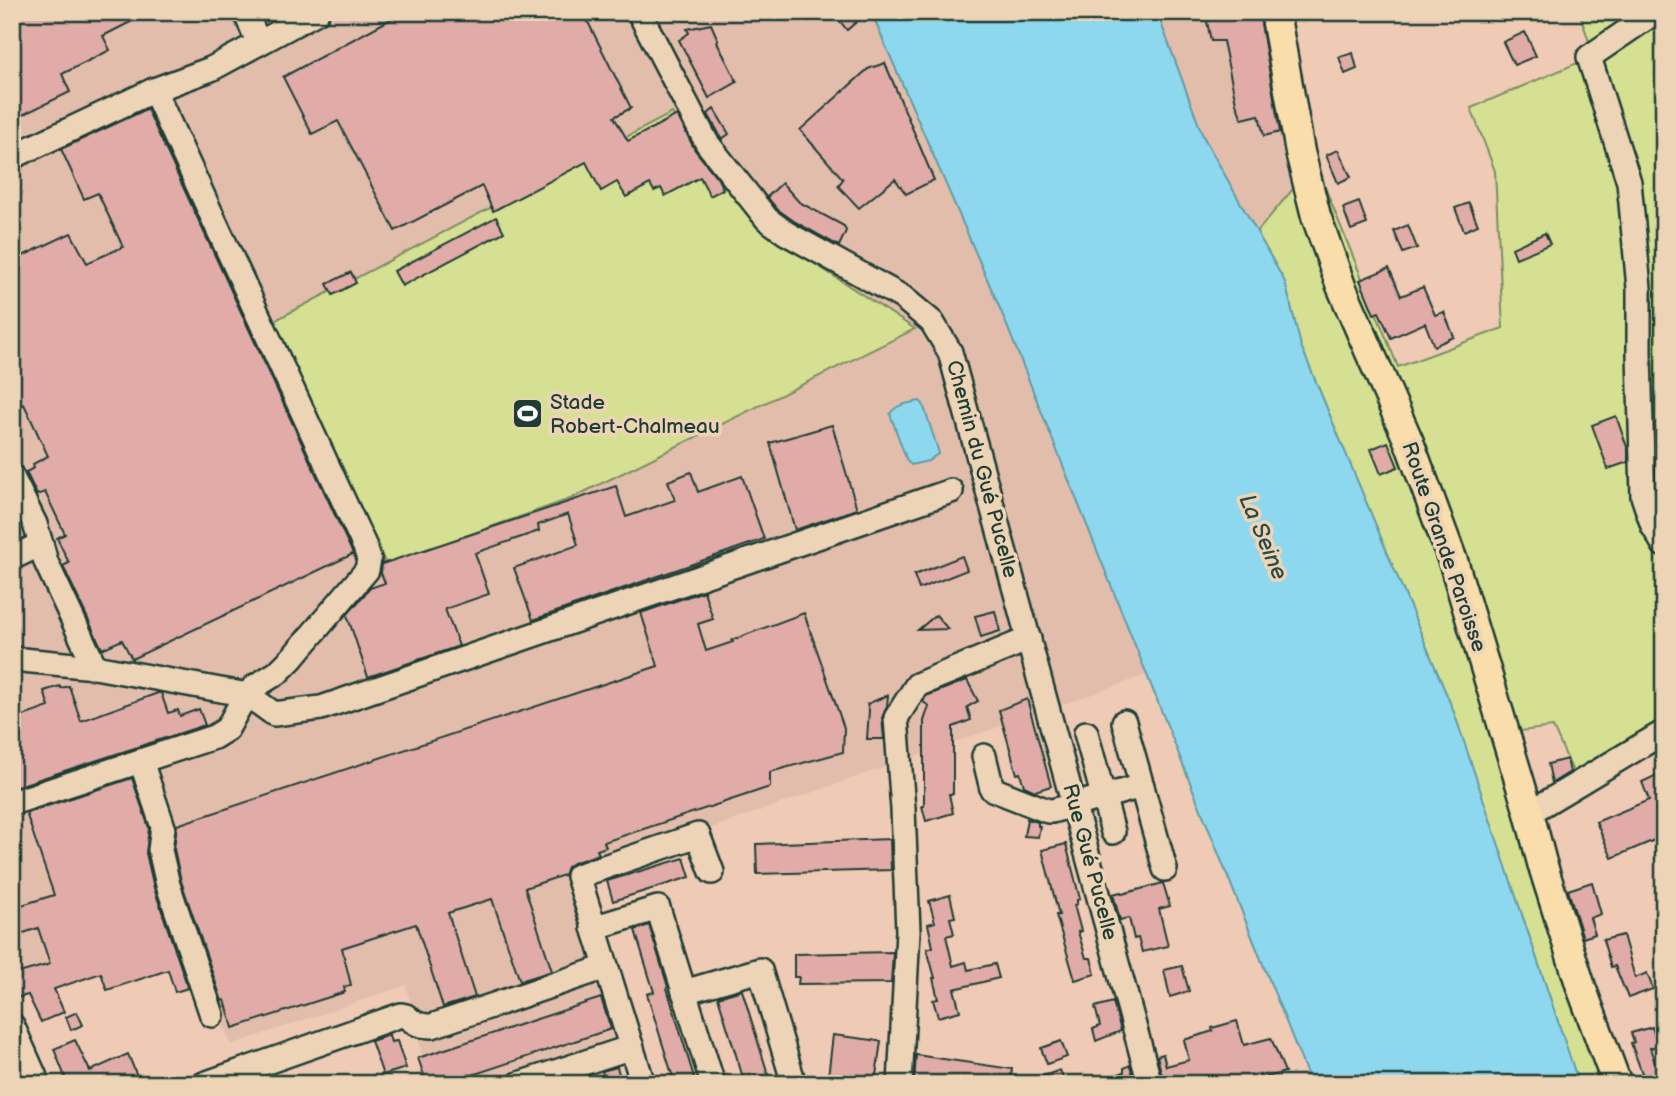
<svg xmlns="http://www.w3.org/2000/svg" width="1676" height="1096" font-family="'Balsamiq Sans',sans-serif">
  <rect width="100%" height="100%" fill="#efcbb5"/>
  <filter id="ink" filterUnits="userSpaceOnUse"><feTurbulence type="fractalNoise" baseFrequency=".0143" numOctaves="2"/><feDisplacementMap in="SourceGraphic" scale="14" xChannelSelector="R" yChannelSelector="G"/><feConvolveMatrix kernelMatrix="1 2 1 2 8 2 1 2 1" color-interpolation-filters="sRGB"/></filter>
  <g filter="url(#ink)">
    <g fill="#e3bdac">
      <polygon points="12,12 887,12 1149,674 581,874 632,1034 498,1084 429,1084 406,985 231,1045 188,940 15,1000 12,993"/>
      <polygon points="1132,12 1280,12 1315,163 1250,240"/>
    </g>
    <g fill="#d5e093" stroke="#7a8e64" stroke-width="2">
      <polygon points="1579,12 1664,12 1664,742 1575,776 1553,727 1520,731 1621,1084 1571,1084 1250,240 1315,163 1398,367 1503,328 1495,171 1471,108 1594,56"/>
      <polygon points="672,113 698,156 760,228 915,329 570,499 386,564 268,324"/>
    </g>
    <g fill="#8ed8ef" stroke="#629aa4" stroke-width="2">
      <polygon points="871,12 1157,12 1203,136 1285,282 1301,346 1454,712 1579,1084 1311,1084 1001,311"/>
      <path d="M920,401L923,404L939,453L928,461L911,465L907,461L890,414C896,404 909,403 920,401Z"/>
    </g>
    <g fill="#e1aca8" stroke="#1f3d34" stroke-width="2">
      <polygon points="12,12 150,12 103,36 110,50 62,74 70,92 12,120"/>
      <polygon points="404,12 583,12 631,108 614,117 628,141 677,115 695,150 718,179 723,189 710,196 700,177 665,196 661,188 654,191 650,184 626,197 617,182 601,191 586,162 493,211 482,186 395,231 338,121 312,134 283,77"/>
      <polygon points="833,12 868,12 847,30"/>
      <polygon points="1205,12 1259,12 1280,132 1264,136 1259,115 1242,119 1236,103 1223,41 1211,41"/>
      <polygon points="711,24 718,40 717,42 737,82 709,98 679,40 689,33 687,29"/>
      <polygon points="1525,32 1536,56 1514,65 1503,42"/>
      <polygon points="1353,53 1357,69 1345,74 1339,57"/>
      <polygon points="885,63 934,180 906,194 895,179 859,208 838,186 843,179 800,130 868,69"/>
      <polygon points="147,109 353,554 132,659 122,640 102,649 63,566 69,563 57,538 65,534 45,492 37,495 26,472 34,468 33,464 48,456 24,404 12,410 12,261 71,233 87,263 123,247 98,193 84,199 61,149"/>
      <polygon points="714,109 729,134 722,139 708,114"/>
      <polygon points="1338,150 1351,177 1338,183 1326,155"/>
      <polygon points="782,183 799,202 844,226 846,231 839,246 794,221 777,209 767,197"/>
      <polygon points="1359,202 1367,224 1351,230 1343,208"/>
      <polygon points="1469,203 1478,225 1464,231 1455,208"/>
      <polygon points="496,217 504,232 402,286 394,271"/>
      <polygon points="1408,225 1417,248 1403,253 1394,231"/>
      <polygon points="1545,233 1550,244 1516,258 1512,248"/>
      <polygon points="1389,268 1401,296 1423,287 1435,315 1444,312 1454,337 1434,346 1425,323 1391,338 1379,312 1374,314 1360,280"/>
      <polygon points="351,272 356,283 333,295 327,284"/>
      <polygon points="1616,416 1628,450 1628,462 1608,469 1592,425"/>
      <polygon points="832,425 857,509 795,530 770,443"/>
      <polygon points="1388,442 1398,467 1381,474 1371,449"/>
      <polygon points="691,472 698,492 742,476 764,539 533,620 514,568 578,545 568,514 538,525 539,531 475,553 489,594 445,609 459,646 368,677 347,615 370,588 385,583 381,573 382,564 616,486 626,517 675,500 668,481"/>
      <polygon points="962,556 967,570 919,589 914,575"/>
      <polygon points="704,591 713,619 698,624 706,651 733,642 732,640 804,613 844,728 843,752 770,772 770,787 604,842 606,847 597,850 599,854 573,863 567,867 564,875 525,888 552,971 520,981 492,899 448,913 475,997 443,1007 416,924 342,948 351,985 344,987 345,992 233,1028 225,1000 222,1001 181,881 174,849 177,825 658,666 641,613"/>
      <polygon points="995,611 1000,631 981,637 975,616"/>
      <polygon points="936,615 948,629 918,630"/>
      <polygon points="967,680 978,701 967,707 971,720 953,727 953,794 949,794 953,813 926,821 922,806 924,806 924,721 929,706 923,702 926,696"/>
      <polygon points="60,686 61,688 69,686 81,721 158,693 161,693 168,713 178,710 180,716 199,709 205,725 12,788 12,720 49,707 44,691"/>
      <polygon points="888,695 887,706 882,718 884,739 867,739 869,710 867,704"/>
      <polygon points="1027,699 1051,786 1035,791 1024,786 1020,773 1017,774 999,710"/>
      <polygon points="1567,759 1570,772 1552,783 1548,764"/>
      <polygon points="1659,774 1664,784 1664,836 1612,858 1596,822 1649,800 1642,782"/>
      <polygon points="132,778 149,828 146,853 154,888 188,988 175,992 168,970 107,990 101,973 54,989 64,1012 41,1022 28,995 16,998 12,990 12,975 50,964 38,928 12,937 12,908 54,895 26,813"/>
      <polygon points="1027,819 1038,822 1038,826 1040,826 1038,837 1024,836"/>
      <polygon points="890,839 891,870 757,874 756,844"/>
      <polygon points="1066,844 1080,899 1077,900 1077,904 1074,905 1081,931 1078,932 1086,958 1091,958 1095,974 1075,980 1056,915 1059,915 1042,850"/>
      <polygon points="684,858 690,877 613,901 607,881"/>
      <polygon points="1592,882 1601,914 1590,918 1595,934 1583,938 1568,890"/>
      <polygon points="1163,883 1170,906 1159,909 1168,946 1142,952 1138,938 1134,939 1129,918 1120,920 1113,894 1121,892 1122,894"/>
      <polygon points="950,895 955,917 950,918 954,934 946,936 953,966 966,962 968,970 995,964 999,978 954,989 960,1011 938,1017 933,1000 938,999 933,978 935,978 927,949 933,947 928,924 935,922 929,901"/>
      <polygon points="649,925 668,987 667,988 696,1084 675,1084 647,994 654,992 635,930"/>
      <polygon points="1623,935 1635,978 1647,973 1653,989 1628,998 1615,966 1611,967 1603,940"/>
      <polygon points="893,952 891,983 798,984 799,977 794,977 794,954"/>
      <polygon points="1182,966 1189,991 1170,997 1164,970"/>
      <polygon points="742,990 771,1084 745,1084 718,997"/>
      <polygon points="601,998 611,1029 445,1084 427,1084 418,1058"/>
      <polygon points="1113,1002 1121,1031 1096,1041 1093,1029 1100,1026 1095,1007"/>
      <polygon points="77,1012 83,1025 71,1030 66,1017"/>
      <polygon points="1237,1021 1244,1045 1271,1038 1285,1072 1260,1079 1261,1084 1164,1084 1157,1056 1163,1054 1166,1066 1189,1060 1184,1040 1213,1031 1212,1028"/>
      <polygon points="1652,1027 1658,1046 1650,1048 1662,1084 1646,1084 1631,1043 1634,1042 1631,1033"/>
      <polygon points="389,1035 391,1042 397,1041 406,1068 383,1075 371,1041"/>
      <polygon points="833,1035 881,1041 875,1083 828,1077"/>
      <polygon points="75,1040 90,1071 128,1054 137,1076 120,1084 62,1084 67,1082 54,1049"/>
      <polygon points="1061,1041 1067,1057 1047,1064 1041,1048"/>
      <polygon points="916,1055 1012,1069 1010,1084 914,1084"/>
      <polygon points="1130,1065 1135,1084 1098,1084 1097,1082 1124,1072 1124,1068"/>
      <polygon points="617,1067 622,1084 606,1084 602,1071"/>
      <polygon points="1060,1070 1065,1084 1027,1084 1027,1082"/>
    </g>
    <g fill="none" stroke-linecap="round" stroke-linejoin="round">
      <defs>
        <g id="minor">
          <polyline points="245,12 259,43"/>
          <polyline points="639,12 707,143 767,219 786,233 902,297 932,322 950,352 1150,1084"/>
          <polyline points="1655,12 1589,57 1629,182 1639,288 1639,354 1643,496 1653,526 1664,545"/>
          <polyline points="12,157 154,90 211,69 317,12"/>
          <polyline points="12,477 35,524 41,544 12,558"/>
          <polyline points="41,544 46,562 95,667 248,695 274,714 321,708 951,491"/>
          <polyline points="12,659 95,667"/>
          <polyline points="1124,722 1165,869"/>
          <polyline points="1086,733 1113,832"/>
          <polyline points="984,756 992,789 1048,811 1052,811 1142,786"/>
          <polyline points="141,761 163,827 160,850 168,885 212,1015"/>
          <polyline points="12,803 214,737 227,729 239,707 254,687 277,673 292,658 367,570 369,559 365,547 154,90"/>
          <polyline points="1529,813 1664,732"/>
          <polyline points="593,928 658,908 713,1084"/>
          <polyline points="684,992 760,970 794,1084"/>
          <polyline points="12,1025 38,1084"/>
          <path d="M204,1084L401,1015L406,1016C415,1024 420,1026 432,1026L606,967"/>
          <polyline points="519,1084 632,1047"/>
          <polyline points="643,1084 578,876 698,835 712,872"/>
          <polyline points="900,1084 908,931 903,809 896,718 917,685 1029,639"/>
        </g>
        <polyline id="major" points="1275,12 1300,152 1316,216 1341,286 1409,442 1454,564 1529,813 1542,863 1581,987 1617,1084"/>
      </defs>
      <use href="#minor" stroke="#1f3d34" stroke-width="28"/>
      <use href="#major" stroke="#1f3d34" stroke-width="33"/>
      <use href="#minor" stroke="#eed4b6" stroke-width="23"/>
      <use href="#major" stroke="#f9ddab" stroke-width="28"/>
    </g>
  </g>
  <defs>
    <symbol id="stadium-square" viewBox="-11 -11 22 22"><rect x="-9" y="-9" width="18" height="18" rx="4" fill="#1f3d34" stroke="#eed4b6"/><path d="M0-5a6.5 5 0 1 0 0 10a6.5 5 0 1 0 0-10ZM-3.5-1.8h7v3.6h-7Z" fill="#fff"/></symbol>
  </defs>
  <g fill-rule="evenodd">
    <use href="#stadium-square" x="510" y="396" width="35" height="35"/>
  </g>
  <g text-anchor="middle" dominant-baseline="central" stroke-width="7" stroke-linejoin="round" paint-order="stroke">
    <g font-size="21" fill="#1f3d34" stroke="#eed4b6" text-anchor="start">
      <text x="550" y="402">Stade<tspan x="550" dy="24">Robert-Chalmeau</tspan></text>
    </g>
    <g font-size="21" fill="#1f3d34" stroke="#eed4b6">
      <text transform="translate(982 469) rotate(75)">Chemin du Gué Pucelle</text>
      <text transform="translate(1444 547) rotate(71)">Route Grande Paroisse</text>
      <text transform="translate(1090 862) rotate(75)">Rue Gué Pucelle</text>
    </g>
    <g font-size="23" font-style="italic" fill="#2a4c47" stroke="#eed4b6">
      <text transform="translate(1263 537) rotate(67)">La Seine</text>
    </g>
  </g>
  <rect width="1676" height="1096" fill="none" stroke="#eed4b6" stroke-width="42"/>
  <rect x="21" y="21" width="1634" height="1054" fill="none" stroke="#1f3d34" stroke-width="2.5" filter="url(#ink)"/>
</svg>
